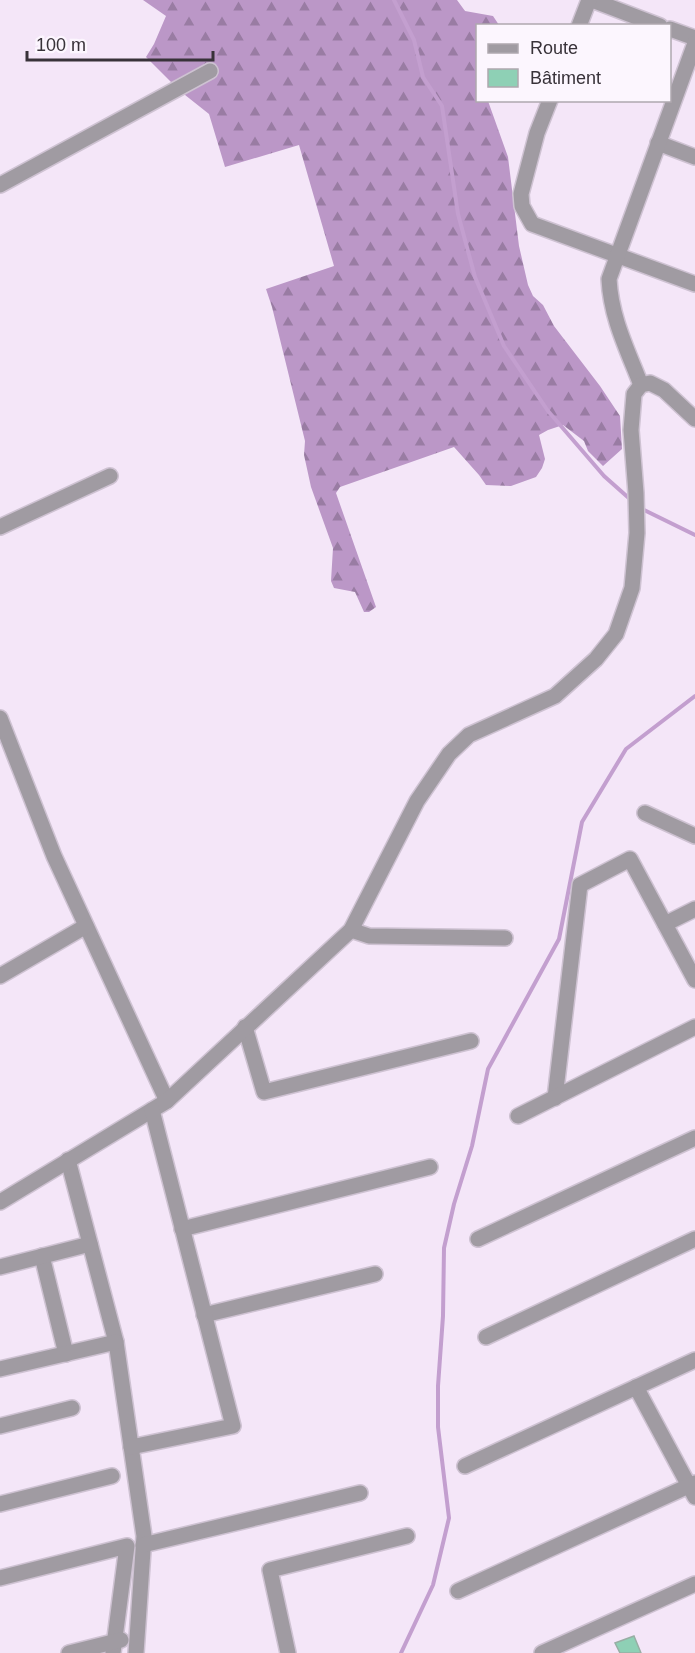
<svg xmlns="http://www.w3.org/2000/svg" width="695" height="1653" font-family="Arial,sans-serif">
  <defs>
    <pattern id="forest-firs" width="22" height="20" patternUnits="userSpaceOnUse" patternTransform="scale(1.5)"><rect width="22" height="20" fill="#bb97c7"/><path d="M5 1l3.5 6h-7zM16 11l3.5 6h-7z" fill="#997ca3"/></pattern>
  </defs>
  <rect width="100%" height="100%" fill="#f4e6f8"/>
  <polygon fill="url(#forest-firs)" points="143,0 457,0 465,11 493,16 499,25 478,26 478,100 488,101 508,157 519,246 528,285 533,296 543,305 554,326 600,386 620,416 622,449 603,466 588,451 584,441 563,425 548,430 539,435 545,459 542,468 536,477 511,486 486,485 479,475 454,447 340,487 336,493 376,607 369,612 364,612 355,592 334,588 331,581 333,548 311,487 304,455 305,441 272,307 266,289 334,266 299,145 225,167 209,114 180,91 146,57 154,44 166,16"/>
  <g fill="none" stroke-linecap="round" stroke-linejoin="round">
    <g stroke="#c39fcf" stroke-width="4">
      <polyline points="394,0 414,40 423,77 442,106 458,214 475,277 504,346 548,411 604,476 631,500"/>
      <polyline points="642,509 695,535"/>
      <polyline points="401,1653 433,1585 449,1518 438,1427 438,1386 443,1316 444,1248 454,1204 472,1146 488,1069 559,939 582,822 626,749 695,696"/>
    </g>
  </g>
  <polygon fill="#8ed0b5" stroke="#98aea4" stroke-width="1.5" points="634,1636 641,1653 620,1653 615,1643"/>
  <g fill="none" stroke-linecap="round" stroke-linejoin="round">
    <defs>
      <g id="minor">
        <polyline points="592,0 660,26"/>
        <polyline points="579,26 589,0"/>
        <polyline points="670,29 695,38"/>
        <polyline points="550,100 537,133 521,194 522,206 532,224 695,284"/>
        <polyline points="658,143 695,157"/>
        <polyline points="0,185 210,71"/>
        <path d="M641,385C627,349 611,318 609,279L695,43"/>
        <polyline points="0,527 110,476"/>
        <polyline points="0,718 54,856 167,1101"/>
        <polyline points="645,813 695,836"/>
        <polyline points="665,924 695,909"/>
        <polyline points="351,930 369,936 505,938"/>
        <polyline points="0,976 86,926"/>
        <polyline points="245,1027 264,1092 471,1041"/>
        <polyline points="555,1098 580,885 630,859 695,980"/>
        <polyline points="518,1116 695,1027"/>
        <polyline points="68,1160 116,1342 144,1536 136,1653"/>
        <polyline points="0,1202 167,1101 351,930 417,801 449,754 469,735 555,696 596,659 616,634 632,588 637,533 636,493 631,430 634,394 641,385 650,383 664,390 695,419"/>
        <polyline points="182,1229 430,1167"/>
        <polyline points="478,1239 695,1138"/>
        <polyline points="42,1256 66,1354"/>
        <polyline points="0,1267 90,1244"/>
        <polyline points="204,1315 375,1274"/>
        <polyline points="486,1337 695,1239"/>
        <polyline points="0,1369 116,1342"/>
        <polyline points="636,1387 695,1497"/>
        <polyline points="0,1426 72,1408"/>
        <polyline points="131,1447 233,1426 152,1110"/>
        <polyline points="465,1466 695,1360"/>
        <polyline points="0,1504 112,1476"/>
        <polyline points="143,1545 360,1493"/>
        <polyline points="0,1578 127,1546 113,1653"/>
        <polyline points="458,1591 695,1483"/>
        <polyline points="69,1653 121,1640"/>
        <polyline points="288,1653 270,1570 407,1536"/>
        <polyline points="542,1653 695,1584"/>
      </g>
    </defs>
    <use href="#minor" stroke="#cec2d2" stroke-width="18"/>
    <use href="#minor" stroke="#a09ba2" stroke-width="15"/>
  </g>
  <rect x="476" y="24" width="195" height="78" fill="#fcf6fe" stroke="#aea8af" stroke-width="1.5"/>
  <rect x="488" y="44" width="30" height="9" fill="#a09ba2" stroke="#aea8af" stroke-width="1.5"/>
  <text x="530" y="54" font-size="18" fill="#383239">Route</text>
  <rect x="488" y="69" width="30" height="18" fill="#8ed0b5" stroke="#aea8af" stroke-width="1.5"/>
  <text x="530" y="84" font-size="18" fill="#383239">Bâtiment</text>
  <path d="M27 51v9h186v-9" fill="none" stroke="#383239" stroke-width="3"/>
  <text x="36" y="51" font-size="18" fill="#383239" stroke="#fcf6fe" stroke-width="4.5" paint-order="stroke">100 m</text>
</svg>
